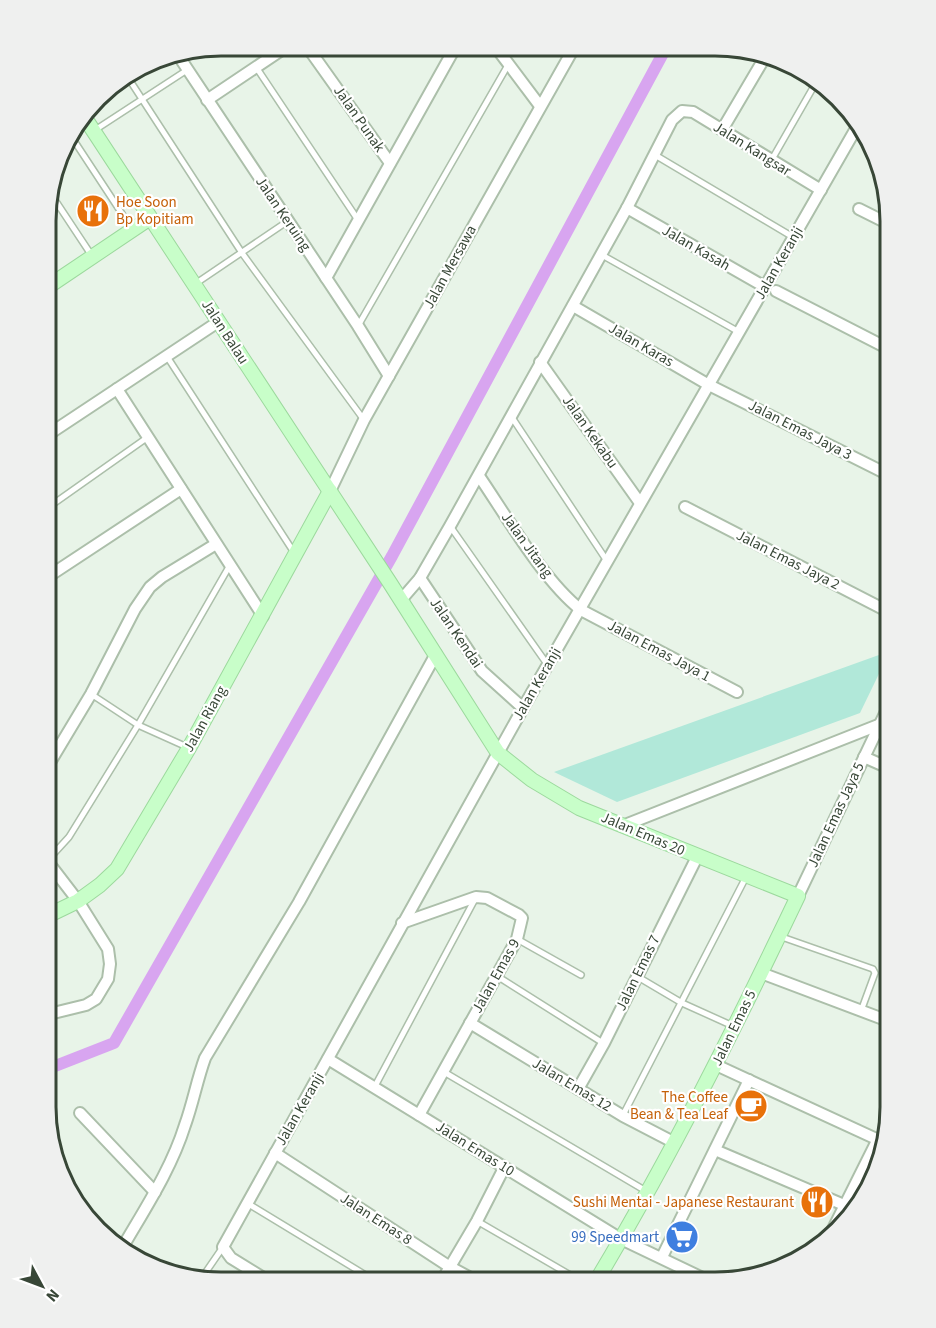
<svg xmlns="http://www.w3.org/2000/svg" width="936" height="1328" font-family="'Source Sans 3',sans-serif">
  <rect width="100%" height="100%" fill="#e8f4e8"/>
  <polygon fill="#b1e8d9" points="890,651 860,713 617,802 554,772"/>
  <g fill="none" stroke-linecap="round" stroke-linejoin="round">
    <polyline stroke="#d8a5f0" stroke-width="12" points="45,1070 114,1043 392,556 667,46"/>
    <defs>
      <g id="lane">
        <polyline points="256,67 358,220"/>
        <polyline points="127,76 242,253 364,420"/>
        <polyline points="95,130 187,70"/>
        <polyline points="69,133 132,229"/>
        <polyline points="655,155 793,237"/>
        <polyline points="771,161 818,79"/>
        <polyline points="49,191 92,256"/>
        <polyline points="602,255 739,332"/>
        <polyline points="195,284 288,221"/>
        <polyline points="358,326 508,65"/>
        <polyline points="166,355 295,554"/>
        <polyline points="511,416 607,561"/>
        <polyline points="46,509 148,437"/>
        <polyline points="450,526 547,664"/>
        <polyline points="91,694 138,725 187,747"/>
        <polyline points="47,861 69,837 138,725 230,565"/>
        <polyline points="779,936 873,969 875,973 861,1011"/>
        <polyline points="517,939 581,975"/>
        <polyline points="497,976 603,1043"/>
        <polyline points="638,977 682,1003 733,1026"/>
        <polyline points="444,1072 646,1191"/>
        <polyline points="374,1088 475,899"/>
        <polyline points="623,1115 746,877"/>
        <polyline points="860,1176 869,1183"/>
        <polyline points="247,1203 377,1282"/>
        <polyline points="477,1221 584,1283"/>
        <polyline points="199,1282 223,1247"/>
      </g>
      <g id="street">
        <polyline points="306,45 390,163"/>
        <polyline points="495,46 540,106"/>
        <polyline points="176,52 358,326 389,376"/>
        <polyline points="207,100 289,45"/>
        <polyline points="722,130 765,57"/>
        <polyline points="627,208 765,287"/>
        <polyline points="859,209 891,225"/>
        <polyline points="326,278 456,46"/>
        <polyline points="776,291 891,350"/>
        <polyline points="573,306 709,385 891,476"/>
        <polyline points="540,362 640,503"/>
        <polyline points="117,389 263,616"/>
        <polyline points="46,436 218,322"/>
        <path d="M479,476C507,517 543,580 581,610L737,692"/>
        <polyline points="330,491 364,420 575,46"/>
        <polyline points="685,507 891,613"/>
        <polyline points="46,578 181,489"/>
        <polyline points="420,578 482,671 523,708"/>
        <polyline points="401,600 420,578 450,526 627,208 672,120 682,111 693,112 821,190"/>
        <polyline points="864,757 891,769"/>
        <polyline points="46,769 91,694 135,609 150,587 162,577 216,544"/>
        <polyline points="625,825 891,720"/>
        <polyline points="798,896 891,701"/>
        <polyline points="402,923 476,897 487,898 519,915 522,918 517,939 419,1115"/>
        <polyline points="761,973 891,1022"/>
        <polyline points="45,1015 86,1005 96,999 108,979 110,964 108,949 78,901 45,858"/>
        <polyline points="470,1023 623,1116 675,1143"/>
        <polyline points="328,1059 621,1239 713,1283"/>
        <polyline points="716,1065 883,1142"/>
        <polyline points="578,1089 604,1043 697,857"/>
        <polyline points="80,1113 155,1192"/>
        <polyline points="715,1150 844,1205 854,1212"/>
        <polyline points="275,1153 450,1267 478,1282"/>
        <polyline points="832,1231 878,1139"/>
        <path d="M121,1250C144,1210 171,1170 185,1125C193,1103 197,1080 205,1058L299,902L436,654"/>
        <polyline points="662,1257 749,1080"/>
        <polyline points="270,1282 231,1258 223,1247 523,708 858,125"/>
        <polyline points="441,1282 477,1221 504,1168"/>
      </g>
      <g id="secondary">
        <path d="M83,115L390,583L498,753L532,780L579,808L798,896C735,1028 670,1158 595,1283"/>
        <polyline points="46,288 150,218"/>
        <polyline points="45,917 78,901 100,885 117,869 189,748 330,491"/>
      </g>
    </defs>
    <use href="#lane" stroke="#acbfaa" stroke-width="8"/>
    <use href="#street" stroke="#acbfaa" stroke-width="14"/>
    <use href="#secondary" stroke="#9cd99d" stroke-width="16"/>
    <use href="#lane" stroke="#fff" stroke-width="5"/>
    <use href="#street" stroke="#fff" stroke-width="10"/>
    <use href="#secondary" stroke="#c8fec9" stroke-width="14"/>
  </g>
  <defs>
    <symbol id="restaurant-disc" viewBox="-11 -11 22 22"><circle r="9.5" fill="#e8710a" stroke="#fff"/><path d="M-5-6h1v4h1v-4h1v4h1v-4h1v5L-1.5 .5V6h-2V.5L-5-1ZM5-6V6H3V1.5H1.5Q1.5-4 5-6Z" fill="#fff"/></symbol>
    <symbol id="cafe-disc" viewBox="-11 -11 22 22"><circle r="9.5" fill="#e8710a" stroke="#fff"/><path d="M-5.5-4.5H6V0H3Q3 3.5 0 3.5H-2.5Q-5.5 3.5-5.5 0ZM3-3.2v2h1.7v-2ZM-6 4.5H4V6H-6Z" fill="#fff"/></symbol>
    <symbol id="supermarket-disc" viewBox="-11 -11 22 22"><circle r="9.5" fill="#3f7fe0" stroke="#fff"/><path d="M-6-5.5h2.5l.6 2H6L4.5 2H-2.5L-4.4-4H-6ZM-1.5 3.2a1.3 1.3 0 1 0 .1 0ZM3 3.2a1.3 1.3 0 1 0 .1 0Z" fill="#fff"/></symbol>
  </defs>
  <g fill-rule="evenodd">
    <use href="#restaurant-disc" x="74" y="192" width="38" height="38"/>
    <use href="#cafe-disc" x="732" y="1087" width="38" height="38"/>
    <use href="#restaurant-disc" x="798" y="1183" width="38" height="38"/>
    <use href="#supermarket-disc" x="663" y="1218" width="38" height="38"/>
  </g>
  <g text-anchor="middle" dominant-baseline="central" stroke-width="4.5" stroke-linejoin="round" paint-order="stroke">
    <g font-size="15" fill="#384737" stroke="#fff">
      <text transform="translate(359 119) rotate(55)">Jalan Punak</text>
      <text transform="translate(752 149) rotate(32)">Jalan Kangsar</text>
      <text transform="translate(283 214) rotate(56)">Jalan Keruing</text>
      <text transform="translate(696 248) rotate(30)">Jalan Kasah</text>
      <text transform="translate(779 263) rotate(-60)">Jalan Keranji</text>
      <text transform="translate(450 267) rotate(-61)">Jalan Mersawa</text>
      <text transform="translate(225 332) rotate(57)">Jalan Balau</text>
      <text transform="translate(641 345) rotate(30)">Jalan Karas</text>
      <text transform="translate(800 430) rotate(27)">Jalan Emas Jaya 3</text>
      <text transform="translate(590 432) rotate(55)">Jalan Kekabu</text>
      <text transform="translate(527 545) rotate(54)">Jalan Jitang</text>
      <text transform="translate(788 560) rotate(27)">Jalan Emas Jaya 2</text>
      <text transform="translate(456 633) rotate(56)">Jalan Kendai</text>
      <text transform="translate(659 651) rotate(28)">Jalan Emas Jaya 1</text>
      <text transform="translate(537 684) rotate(-60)">Jalan Keranji</text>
      <text transform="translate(205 719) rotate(-61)">Jalan Riang</text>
      <text transform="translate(836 815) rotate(-65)">Jalan Emas Jaya 5</text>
      <text transform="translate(643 834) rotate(23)">Jalan Emas 20</text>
      <text transform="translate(638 973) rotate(-64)">Jalan Emas 7</text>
      <text transform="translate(496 976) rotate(-61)">Jalan Emas 9</text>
      <text transform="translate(734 1028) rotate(-64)">Jalan Emas 5</text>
      <text transform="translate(572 1085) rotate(31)">Jalan Emas 12</text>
      <text transform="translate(300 1109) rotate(-60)">Jalan Keranji</text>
      <text transform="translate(475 1149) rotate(32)">Jalan Emas 10</text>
      <text transform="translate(376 1219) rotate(33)">Jalan Emas 8</text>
    </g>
    <g font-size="15" fill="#c56008" stroke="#fff" text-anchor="end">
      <text x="116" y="202" text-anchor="start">Hoe Soon<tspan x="116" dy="17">Bp Kopitiam</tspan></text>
      <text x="728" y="1097">The Coffee<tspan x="728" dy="17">Bean &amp; Tea Leaf</tspan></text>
      <text x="794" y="1202">Sushi Mentai - Japanese Restaurant</text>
    </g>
    <g font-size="15" fill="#366cbe" stroke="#fff" text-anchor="end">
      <text x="659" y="1237">99 Speedmart</text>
    </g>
  </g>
  <path d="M0 0H936V1328H0ZM221 56H715A165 165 0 0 1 880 221V1107A165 165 0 0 1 715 1272H221A165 165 0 0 1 56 1107V221A165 165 0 0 1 221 56Z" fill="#eff0ef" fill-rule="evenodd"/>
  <path fill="none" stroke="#384737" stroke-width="3" d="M221 56H715A165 165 0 0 1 880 221V1107A165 165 0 0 1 715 1272H221A165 165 0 0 1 56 1107V221A165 165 0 0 1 221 56Z"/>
  <g transform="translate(42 1286) rotate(131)" stroke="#ffffff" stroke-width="4.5" paint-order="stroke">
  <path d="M0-4.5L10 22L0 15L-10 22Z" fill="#384737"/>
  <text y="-9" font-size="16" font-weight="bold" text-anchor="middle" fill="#384737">N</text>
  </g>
</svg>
